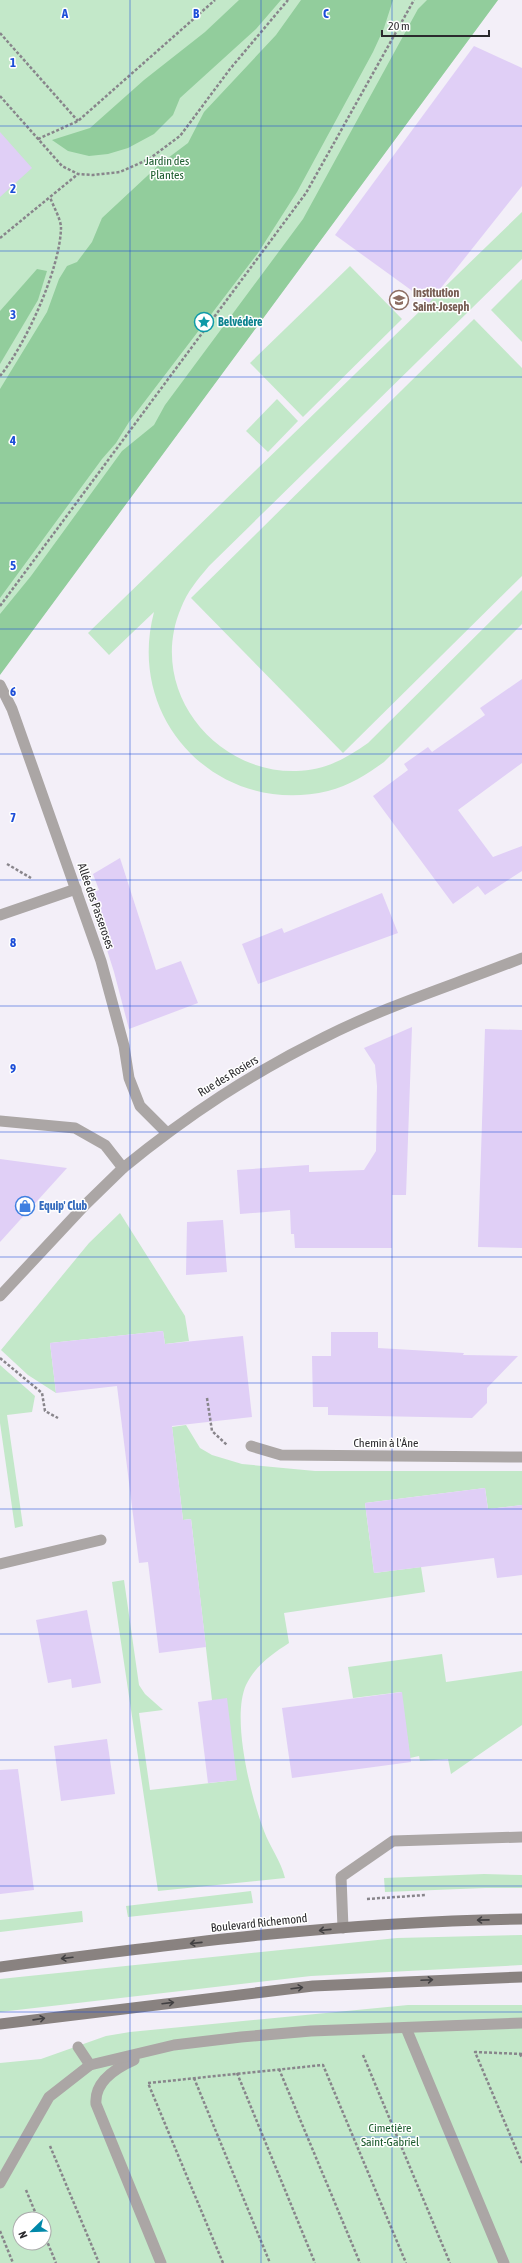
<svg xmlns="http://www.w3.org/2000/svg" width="522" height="2263" font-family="'Asap Condensed',sans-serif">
  <rect width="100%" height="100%" fill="#f3eff8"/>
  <g fill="#c3e8c9" fill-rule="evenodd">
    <polygon points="0,0 498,0 0,674"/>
    <path d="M522,212V259L209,566C198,579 187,592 181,608C147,688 213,773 296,771C324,771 347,758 368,743L522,590V624L384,762C367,774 349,786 328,791C219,817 125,721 154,612L109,655L88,633Z"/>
    <polygon points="350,266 402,319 303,417 250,363"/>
    <polygon points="522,279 522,342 491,310"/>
    <polygon points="474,319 522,368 522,576 343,753 191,598"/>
    <polygon points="277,399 298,421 268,452 246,431"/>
    <polygon points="120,1213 185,1316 189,1341 165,1344 163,1331 50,1343 56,1393 28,1375 1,1350 89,1243"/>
    <polygon points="0,1365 35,1396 32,1412 7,1415 23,1526 15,1528 0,1423"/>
    <path d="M186,1425L200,1448L212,1455L242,1464L315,1471H522V1505L488,1509L485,1488L365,1503L374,1573L421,1567L425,1592L284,1613L289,1643C272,1654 255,1666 246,1685C231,1719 251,1797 264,1831C270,1847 281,1861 285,1878L158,1891L112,1582L124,1580L139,1685L145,1694L163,1710L139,1713L150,1790L236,1780L212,1700L191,1519L183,1520L172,1427Z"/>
    <polygon points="442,1654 446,1682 522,1671 522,1725 451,1774 448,1759 420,1761 419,1756 410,1758 401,1692 353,1698 348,1667"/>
    <polygon points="484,1874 522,1875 522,1888 485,1888 385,1892 384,1878"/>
    <polygon points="251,1891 253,1903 128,1917 126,1906"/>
    <polygon points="82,1911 83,1922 0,1932 0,1920"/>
    <polygon points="522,1935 522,1965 311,1976 0,2012 0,1979 397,1938"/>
    <path d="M408,2005H522V2263H0V2063L41,2059L106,2036L130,2032ZM20,2219H44V2243H20Z"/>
  </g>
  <g fill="#92cd9c">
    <polygon points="239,0 281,0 256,29 180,98 173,115 154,134 128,148 108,154 89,156 68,151 52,140 90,128 144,80 205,32"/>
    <polygon points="301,0 393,0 384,28 373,52 297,192 258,253 129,422 116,443 102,459 0,598 0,389 47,312 59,279 67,266 77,262 92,242 102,218 160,164 188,143 204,112 276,35"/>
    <polygon points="427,0 498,0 0,675 0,614 31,576 122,451 154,425 165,405 303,219 418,9"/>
    <polygon points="37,269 47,271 38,300 0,364 0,311"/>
  </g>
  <g fill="#e0cff6">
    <polygon points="474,46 522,68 522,186 429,303 335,235"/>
    <polygon points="0,132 32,168 0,197"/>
    <polygon points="522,679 522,763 458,810 493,857 522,846 522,871 485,895 478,886 453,904 373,796 408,770 404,764 428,747 432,752 485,715 480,708"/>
    <polygon points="120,858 156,970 181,961 198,1003 129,1029 114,972 89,893 99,890 93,874"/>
    <polygon points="382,893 398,933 258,984 242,944 282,928 284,933"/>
    <polygon points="412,1027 406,1195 392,1195 392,1248 295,1248 294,1234 291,1234 290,1210 240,1214 237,1170 309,1165 309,1172 364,1170 376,1151 377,1086 375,1065 364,1048"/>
    <polygon points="485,1029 522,1030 522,1248 478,1247"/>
    <polygon points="0,1159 67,1168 0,1242"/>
    <polygon points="223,1220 227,1272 186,1275 187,1222"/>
    <polygon points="163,1331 165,1344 243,1336 252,1417 172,1426 183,1520 191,1519 206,1647 159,1653 148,1562 139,1563 117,1386 56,1393 50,1343"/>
    <polygon points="331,1332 378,1332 378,1348 464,1353 463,1355 518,1356 487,1388 487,1403 472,1418 328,1415 328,1407 313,1407 312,1356 331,1356"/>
    <polygon points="485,1488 488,1509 522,1505 522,1575 497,1578 494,1558 374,1573 365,1503"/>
    <polygon points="87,1610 101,1683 72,1688 71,1679 48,1683 36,1620"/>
    <polygon points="402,1692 411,1762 292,1778 282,1708"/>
    <polygon points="227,1698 237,1780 208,1783 198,1702"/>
    <polygon points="107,1739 115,1794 61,1801 54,1746"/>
    <polygon points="18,1769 34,1890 0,1894 0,1770"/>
  </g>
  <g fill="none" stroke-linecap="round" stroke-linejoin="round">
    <g stroke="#88858b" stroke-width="2.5" stroke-dasharray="3 2" stroke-linecap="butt">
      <polyline points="0,33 78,121"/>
      <polyline points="0,96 62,166 78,174 93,175 120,172 149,159 180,136 230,69 288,0"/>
      <polyline points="38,139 78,121 215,0"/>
      <polyline points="0,238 78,174"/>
      <path d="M0,376C26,344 60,269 61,228C61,219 53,206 50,197"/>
      <polyline points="0,606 306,193 414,0"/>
      <polyline points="7,864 31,878"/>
      <polyline points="0,1358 42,1393 45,1411 58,1418"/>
      <polyline points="207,1398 212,1431 227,1445"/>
      <polyline points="367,1899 426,1895"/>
      <polyline points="520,2054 522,2058"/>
      <polyline points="522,2054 475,2052 522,2163"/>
      <polyline points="363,2055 450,2263"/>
      <polyline points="279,2069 360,2263"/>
      <polyline points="237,2073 315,2263"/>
      <polyline points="194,2078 270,2263"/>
      <polyline points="50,2146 99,2263"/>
      <polyline points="26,2190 38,2219"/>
      <polyline points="0,2231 13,2263"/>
      <polyline points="44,2234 56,2263"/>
      <polyline points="223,2263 148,2083 323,2065 406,2263"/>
    </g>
    <g stroke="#aba6a5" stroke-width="11">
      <polyline points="0,915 76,889"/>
      <polyline points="343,1928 341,1877 393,1841 522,1837"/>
      <polyline points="406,2028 504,2263"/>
      <polyline points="78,2047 90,2065"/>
      <path d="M134,2060C116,2068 94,2081 96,2104L161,2263"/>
      <polyline points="0,2183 49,2097 90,2065 174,2045 241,2037 311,2031 522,2023"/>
    </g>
    <g stroke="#aba6a5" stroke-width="11">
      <polyline points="0,685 12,709 101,961 124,1046 129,1078 140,1106 166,1132"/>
      <polyline points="0,1296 85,1205 123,1168"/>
      <polyline points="251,1446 281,1455 522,1457"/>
      <polyline points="0,1564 101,1540"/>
    </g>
    <path stroke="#aba6a5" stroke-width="11" d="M0,1121L75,1128L105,1145L123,1168C188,1115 250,1074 325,1037C388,1005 457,984 522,958"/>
    <g stroke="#898280" stroke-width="11">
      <path d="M0,1967C173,1944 347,1921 522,1919"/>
      <polyline points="0,2024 313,1986 522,1977"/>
    </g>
  </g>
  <defs><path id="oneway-shaft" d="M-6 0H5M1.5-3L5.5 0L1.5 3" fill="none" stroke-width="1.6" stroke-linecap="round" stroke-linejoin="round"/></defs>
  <g stroke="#424042">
    <use href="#oneway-shaft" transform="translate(483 1920) rotate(179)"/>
    <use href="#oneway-shaft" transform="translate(325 1930) rotate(174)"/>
    <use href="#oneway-shaft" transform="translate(196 1943) rotate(174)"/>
    <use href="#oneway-shaft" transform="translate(67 1958) rotate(173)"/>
    <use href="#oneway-shaft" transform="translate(427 1980) rotate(-3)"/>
    <use href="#oneway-shaft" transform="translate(297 1988) rotate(-7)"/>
    <use href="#oneway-shaft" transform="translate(168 2003) rotate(-7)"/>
    <use href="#oneway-shaft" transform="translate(39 2019) rotate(-8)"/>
  </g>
  <path fill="none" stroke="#1d4ed8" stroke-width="1" stroke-opacity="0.55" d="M130,0V2263M261,0V2263M392,0V2263M0,126H522M0,251H522M0,377H522M0,503H522M0,629H522M0,754H522M0,880H522M0,1006H522M0,1132H522M0,1257H522M0,1383H522M0,1509H522M0,1634H522M0,1760H522M0,1886H522M0,2012H522M0,2137H522"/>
  <defs>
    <symbol id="school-ring" viewBox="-11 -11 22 22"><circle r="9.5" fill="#fff" stroke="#8d6e63" stroke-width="1.5"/><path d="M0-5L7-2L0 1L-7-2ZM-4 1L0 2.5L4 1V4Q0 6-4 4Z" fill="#8d6e63"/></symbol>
    <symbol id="sight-ring" viewBox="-11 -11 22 22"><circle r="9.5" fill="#fff" stroke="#0f9aa8" stroke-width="1.5"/><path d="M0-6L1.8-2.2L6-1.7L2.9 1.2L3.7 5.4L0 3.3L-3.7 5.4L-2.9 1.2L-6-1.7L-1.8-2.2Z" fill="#0f9aa8"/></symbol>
    <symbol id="shop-ring" viewBox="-11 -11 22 22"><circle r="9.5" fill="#fff" stroke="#3f7fe0" stroke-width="1.5"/><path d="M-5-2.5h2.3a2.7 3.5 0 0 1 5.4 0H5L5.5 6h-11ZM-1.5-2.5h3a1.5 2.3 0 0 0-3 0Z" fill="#3f7fe0"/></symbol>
  </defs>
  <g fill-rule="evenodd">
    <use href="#school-ring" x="388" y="289" width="22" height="22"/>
    <use href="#sight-ring" x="193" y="311" width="22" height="22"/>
    <use href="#shop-ring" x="14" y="1195" width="22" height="22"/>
  </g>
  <g text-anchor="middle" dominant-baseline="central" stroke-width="3" stroke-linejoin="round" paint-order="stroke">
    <g font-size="12" fill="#1c5b2d" stroke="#fff">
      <text x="167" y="161">Jardin des<tspan x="167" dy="14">Plantes</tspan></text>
      <text x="390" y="2128">Cimetière<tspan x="390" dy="14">Saint-Gabriel</tspan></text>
    </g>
    <g font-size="12" font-weight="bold" fill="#785e54" stroke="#fff" text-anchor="start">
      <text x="413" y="293">Institution<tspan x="413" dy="14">Saint-Joseph</tspan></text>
    </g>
    <g font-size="12" font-weight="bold" fill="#0d838f" stroke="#fff" text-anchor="start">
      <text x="218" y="322">Belvédère</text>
    </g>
    <g font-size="12" fill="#2b2a2d" stroke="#fff">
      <text transform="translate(96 906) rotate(71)">Allée des Passeroses</text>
      <text transform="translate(228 1076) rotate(-31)">Rue des Rosiers</text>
      <text x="386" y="1443">Chemin à l'Âne</text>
      <text transform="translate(259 1923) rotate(-6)">Boulevard Richemond</text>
    </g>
    <g font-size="12" font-weight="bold" fill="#366cbe" stroke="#fff" text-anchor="start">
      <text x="39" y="1206">Equip' Club</text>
    </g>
  </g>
  <g font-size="13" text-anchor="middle" font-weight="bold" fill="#1d4ed8" stroke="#fff" stroke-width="3" stroke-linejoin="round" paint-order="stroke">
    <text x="65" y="18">A</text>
    <text x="196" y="18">B</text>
    <text x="326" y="18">C</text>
    <text x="13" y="67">1</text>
    <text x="13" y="193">2</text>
    <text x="13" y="319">3</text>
    <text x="13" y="445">4</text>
    <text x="13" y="570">5</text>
    <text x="13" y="696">6</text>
    <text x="13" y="822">7</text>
    <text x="13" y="947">8</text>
    <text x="13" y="1073">9</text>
  </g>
  <g transform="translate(32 2231) rotate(247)"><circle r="19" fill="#ffffff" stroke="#aaaaab"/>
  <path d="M0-3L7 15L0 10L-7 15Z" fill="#0088a9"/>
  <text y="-6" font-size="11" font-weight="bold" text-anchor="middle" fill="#2b2a2d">N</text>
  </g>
  <path d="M382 30v6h107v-6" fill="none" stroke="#2b2a2d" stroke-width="2"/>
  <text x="388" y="30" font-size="12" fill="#2b2a2d" stroke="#ffffff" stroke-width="3" paint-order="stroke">20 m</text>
</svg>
